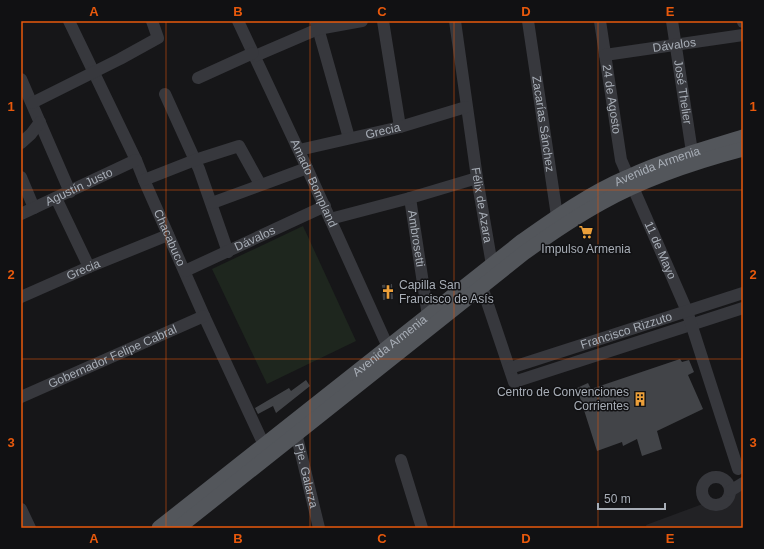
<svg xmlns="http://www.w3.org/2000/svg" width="764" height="549" font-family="Arial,sans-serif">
  <rect width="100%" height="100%" fill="#161618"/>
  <polygon fill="#222225" points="743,489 743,528 647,528 646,525"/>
  <polygon fill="#1e261e" points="303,226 356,341 267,384 212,269"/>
  <g fill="#424448">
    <polygon points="392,284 393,299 383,300 382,285"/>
    <polygon points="680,359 682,362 689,360 694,372 688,375 703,409 657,431 662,449 642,456 637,439 623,446 622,442 597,451 577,388 588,383 591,389"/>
    <polygon points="306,380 310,386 276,413 273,406 258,414 255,408 289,388 291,391"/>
  </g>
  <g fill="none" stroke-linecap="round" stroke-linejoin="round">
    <g stroke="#37383d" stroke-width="12">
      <path id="s1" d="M69,21L136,160L144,180L204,316L264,445L269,451"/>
      <path id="s2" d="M238,21L307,168L388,347L393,353"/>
      <polyline points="316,21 349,138"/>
      <polyline points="383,21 400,127"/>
      <path id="s3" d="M455,21L477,178L492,265L482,287L514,382L743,308"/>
      <path id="s4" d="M528,21L557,216L560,223"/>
      <path id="s5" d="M600,21L621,160L687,311L738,469"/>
      <path id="s6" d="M672,21L692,152L695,160"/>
      <polyline points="743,21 743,22"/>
      <path id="s7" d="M605,55L743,35"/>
      <polyline points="255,56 318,29 362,21"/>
      <polyline points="198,78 253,53"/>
      <polyline points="21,79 70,192"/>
      <polyline points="165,94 199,169 228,252"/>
      <polyline points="32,103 120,59 158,38 152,21"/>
      <polyline points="21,143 31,134 40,122"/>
      <path id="s8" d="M299,150L400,127L466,107"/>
      <polyline points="21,177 34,208"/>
      <polyline points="144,180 195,160 239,146 260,184"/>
      <polyline points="56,198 89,267"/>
      <path id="s9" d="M410,198L428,316L432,320"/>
      <polyline points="212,203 307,168"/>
      <path id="s10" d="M21,214L136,160"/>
      <polyline points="330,219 410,198 477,178"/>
      <path id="s11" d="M185,271L325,206"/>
      <path id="s12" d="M21,297L89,267L168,235"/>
      <path id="s13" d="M510,368L743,293"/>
      <path id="s14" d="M21,397L204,316"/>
      <path id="s15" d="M291,428L296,433L319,528"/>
      <polyline points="401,460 422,528"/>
      <circle cx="716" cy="491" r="14"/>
      <polyline points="730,491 743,483"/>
      <polyline points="21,509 30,528"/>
    </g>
    <g stroke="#53565b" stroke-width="15">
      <path id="s16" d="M159,528L521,242C555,218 590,193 628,177C665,160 704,149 743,137"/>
      <path d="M178,528L524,253C549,235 574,218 601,203C645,178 694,162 743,149"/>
    </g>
  </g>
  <path fill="none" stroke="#e8590c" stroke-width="1" stroke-opacity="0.55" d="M166,21V528M310,21V528M454,21V528M598,21V528M21,190H743M21,359H743"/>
  <defs>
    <symbol id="supermarket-bare" viewBox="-9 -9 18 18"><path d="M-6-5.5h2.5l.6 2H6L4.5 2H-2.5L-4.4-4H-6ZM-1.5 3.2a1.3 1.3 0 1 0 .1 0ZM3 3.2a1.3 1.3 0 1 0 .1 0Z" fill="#eca03a" stroke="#111113" stroke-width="2.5" paint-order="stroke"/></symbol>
    <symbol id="church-bare" viewBox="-9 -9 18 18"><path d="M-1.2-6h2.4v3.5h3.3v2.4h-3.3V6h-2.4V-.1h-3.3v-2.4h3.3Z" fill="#eca03a" stroke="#111113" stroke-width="2.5" paint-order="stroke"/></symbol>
    <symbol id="building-bare" viewBox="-9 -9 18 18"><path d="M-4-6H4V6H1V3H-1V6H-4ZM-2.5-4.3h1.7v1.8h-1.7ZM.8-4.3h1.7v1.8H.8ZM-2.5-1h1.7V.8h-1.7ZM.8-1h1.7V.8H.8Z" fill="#eca03a" stroke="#111113" stroke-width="2.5" paint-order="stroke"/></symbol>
  </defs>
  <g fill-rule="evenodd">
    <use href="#supermarket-bare" x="576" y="222" width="20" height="20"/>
    <use href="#church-bare" x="378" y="282" width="20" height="20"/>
    <use href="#building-bare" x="630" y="389" width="20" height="20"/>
  </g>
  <g text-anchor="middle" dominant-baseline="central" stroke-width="3" stroke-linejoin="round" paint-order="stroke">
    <g font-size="12" fill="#a8aeb7" stroke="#111113">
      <text stroke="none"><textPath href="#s7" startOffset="70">Dávalos</textPath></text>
      <text stroke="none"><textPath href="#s6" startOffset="72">José Thelier</textPath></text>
      <text stroke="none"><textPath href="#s5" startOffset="79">24 de Agosto</textPath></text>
      <text stroke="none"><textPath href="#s4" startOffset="104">Zacarías Sánchez</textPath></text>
      <text stroke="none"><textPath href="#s8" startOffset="86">Grecia</textPath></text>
      <text stroke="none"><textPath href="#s16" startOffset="618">Avenida Armenia</textPath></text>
      <text stroke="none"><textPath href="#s2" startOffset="179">Amado Bompland</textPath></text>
      <text stroke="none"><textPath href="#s10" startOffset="64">Agustín Justo</textPath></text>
      <text stroke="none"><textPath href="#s3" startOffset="186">Félix de Azara</textPath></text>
      <text stroke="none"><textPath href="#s1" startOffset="239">Chacabuco</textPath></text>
      <text stroke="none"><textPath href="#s11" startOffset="77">Dávalos</textPath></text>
      <text stroke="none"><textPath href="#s9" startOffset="41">Ambrosetti</textPath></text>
      <text stroke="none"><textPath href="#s5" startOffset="239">11 de Mayo</textPath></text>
      <text stroke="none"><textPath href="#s12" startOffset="68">Grecia</textPath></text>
      <text stroke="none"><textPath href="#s13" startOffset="122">Francisco Rizzuto</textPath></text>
      <text stroke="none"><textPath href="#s16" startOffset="294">Avenida Armenia</textPath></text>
      <text stroke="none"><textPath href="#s14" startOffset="100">Gobernador Felipe Cabral</textPath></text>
      <text stroke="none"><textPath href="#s15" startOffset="51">Pje. Galarza</textPath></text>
    </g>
    <g font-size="12" fill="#a8aeb7" stroke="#111113">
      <text x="586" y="249">Impulso Armenia</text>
      <text x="399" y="285" text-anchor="start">Capilla San<tspan x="399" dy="14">Francisco de Asís</tspan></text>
      <text x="629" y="392" text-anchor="end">Centro de Convenciones<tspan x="629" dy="14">Corrientes</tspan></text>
    </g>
  </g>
  <rect width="764" height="549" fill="none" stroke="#111113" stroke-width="44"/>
  <path d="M598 503v6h67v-6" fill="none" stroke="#a8aeb7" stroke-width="2"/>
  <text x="604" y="503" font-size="12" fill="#a8aeb7" stroke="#111113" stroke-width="3" paint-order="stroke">50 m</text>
  <rect x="22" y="22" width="720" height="505" fill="none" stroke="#e8590c" stroke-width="1.5"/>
  <g font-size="13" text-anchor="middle" font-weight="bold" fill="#e8590c">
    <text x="94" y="16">A</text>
    <text x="238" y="16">B</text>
    <text x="382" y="16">C</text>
    <text x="526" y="16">D</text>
    <text x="670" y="16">E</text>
    <text x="11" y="111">1</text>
    <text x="753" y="111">1</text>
    <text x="11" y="279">2</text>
    <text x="753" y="279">2</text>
    <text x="11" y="447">3</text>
    <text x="753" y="447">3</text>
    <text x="94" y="543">A</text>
    <text x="238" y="543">B</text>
    <text x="382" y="543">C</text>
    <text x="526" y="543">D</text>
    <text x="670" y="543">E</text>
  </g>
</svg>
